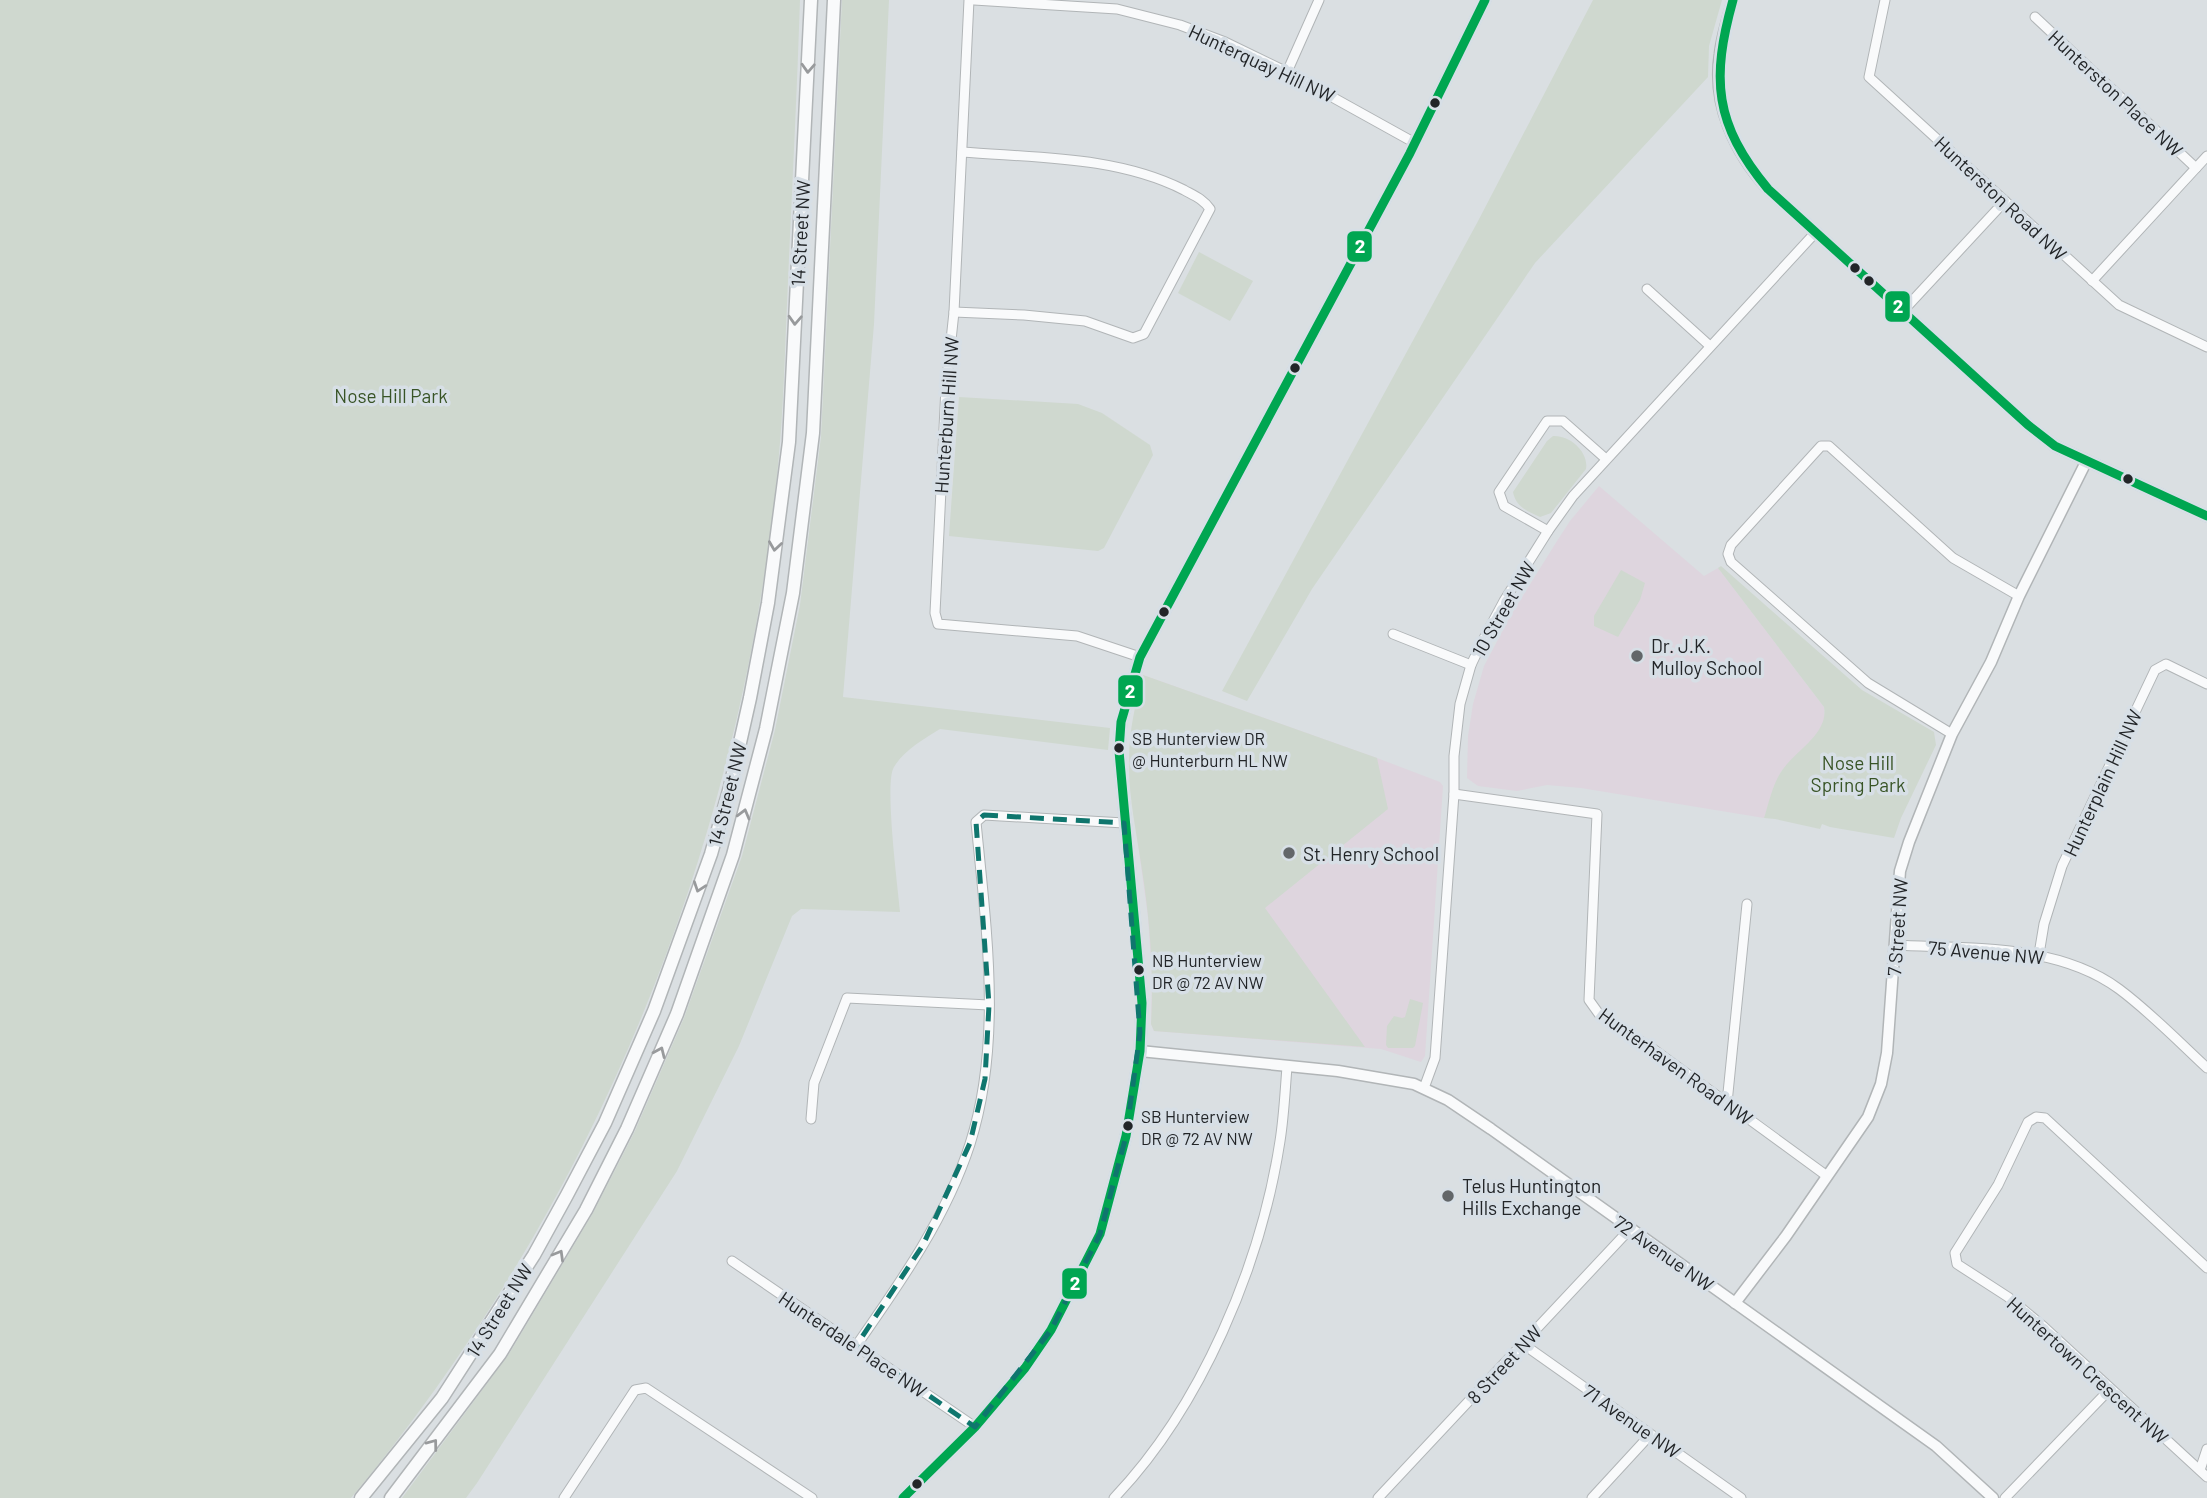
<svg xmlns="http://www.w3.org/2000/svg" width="2207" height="1498" font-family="Barlow,sans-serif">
  <rect width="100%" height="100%" fill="#dadfe2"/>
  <g fill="#ded5de">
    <polygon points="1599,486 1704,576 1718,568 1824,707 1825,721 1821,730 1781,772 1775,785 1764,818 1581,788 1547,785 1517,791 1478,786 1467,778 1468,736 1473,704 1484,666 1511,615 1557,541 1570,521"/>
    <polygon points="1143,675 1377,758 1440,782 1443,786 1425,1056 1421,1062 1381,1049 1154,1031 1151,1024 1152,977 1148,917 1131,793 1129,759 1136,698"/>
  </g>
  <g fill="#cfd8cf">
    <path d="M0,0H800C797,94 792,188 788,281C785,343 784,405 778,466C741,846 596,1205 351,1498H0Z"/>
    <path d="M842,0H889L874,324L843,697L1110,728L1108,750L940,729C924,739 904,750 894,767C884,782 898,888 900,912L801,909L792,916L739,1046L677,1171L477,1483L466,1498H402L509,1354L593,1213L634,1133L684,1018L742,856L775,730L800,605L821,437Z"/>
    <polygon points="1593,0 1722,0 1709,46 1708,77 1535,263 1312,589 1247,701 1222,691 1477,223"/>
    <polygon points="1199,252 1253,281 1230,321 1178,293"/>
    <polygon points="959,397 1078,404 1102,413 1150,445 1153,455 1104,548 1098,551 949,536"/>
    <path d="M1553,436C1570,435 1589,452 1586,469L1551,513L1540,517C1527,511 1516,507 1513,492L1547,441Z"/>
    <path d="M1721,566L1862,690L1934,732L1936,745L1901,818L1894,838L1830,827L1822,824L1820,829L1775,819L1764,818C1769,803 1772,786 1781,772C1794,751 1829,734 1824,707L1718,568Z"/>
    <polygon points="1621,570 1645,583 1640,600 1618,637 1594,626 1594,616"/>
    <path d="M1143,675L1377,758L1388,809L1265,908L1365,1047L1154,1031L1151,1024C1154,973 1150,921 1142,870C1137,834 1128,796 1129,759C1129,730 1136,702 1143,675Z"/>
    <polygon points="1410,999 1423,1003 1415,1046 1413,1048 1388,1048 1386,1045 1387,1026 1394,1016 1402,1018 1405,1017"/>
  </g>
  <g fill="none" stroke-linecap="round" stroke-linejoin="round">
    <defs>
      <g id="minor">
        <polyline points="969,0 954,312 946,387 935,613 938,624 1077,636 1140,657"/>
        <polyline points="974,0 1117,9 1180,25 1225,42 1287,72 1415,143"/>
        <polyline points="1885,0 1869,77 2119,305 2207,347"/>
        <polyline points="2035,17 2196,168"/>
        <polyline points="1287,72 1319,0"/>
        <polyline points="2092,281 2207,156"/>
        <polyline points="1647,289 1710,346"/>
        <path d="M954,312L1024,315L1085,321L1133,338L1144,334L1210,209C1203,199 1195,196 1184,190C1117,156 1036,158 962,152"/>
        <polyline points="1902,312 2005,201"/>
        <polyline points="1548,531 1504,506 1499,492 1547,421 1563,421 1606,459"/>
        <polyline points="1393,634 1471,665"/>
        <polyline points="1952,734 1868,683 1731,562 1728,554 1731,545 1821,446 1829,446 1953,558 2019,596"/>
        <polyline points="1454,794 1597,814 1589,1000 1599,1014 1653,1049 1827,1176"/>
        <path d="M1895,945C1968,949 2057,943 2119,989C2150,1012 2178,1041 2207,1068"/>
        <polyline points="2039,954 2044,924 2062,866 2155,670 2166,664 2207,684"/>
        <polyline points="1424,1088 1435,1058 1454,794 1454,756 1460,704 1471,665 1482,642 1504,601 1548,531 1573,496 1815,233"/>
        <polyline points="1727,1103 1747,904"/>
        <polyline points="811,1119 814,1083 847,998 989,1005"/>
        <polyline points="732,1261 975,1427"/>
        <polyline points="2207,1268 2045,1118 2036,1117 2028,1122 1998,1185 1955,1253 1957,1264 2008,1297 2044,1327 2207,1477"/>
        <polyline points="1523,1344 1741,1498"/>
        <path d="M856,1346C900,1283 946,1218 970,1144C1003,1041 986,927 976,822L984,815L1124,823"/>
        <polyline points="2200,1470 2207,1449"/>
        <polyline points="564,1498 635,1390 646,1388 812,1498"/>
        <path d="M1114,1498C1201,1407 1261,1265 1280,1141C1284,1116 1285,1091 1287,1067"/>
        <polyline points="1378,1498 1630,1229"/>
        <polyline points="1592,1498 1650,1435"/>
        <polyline points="2005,1498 2110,1389"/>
      </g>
      <g id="tertiary">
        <path d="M1733,0C1728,18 1722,36 1720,54C1712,104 1735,153 1768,189L2028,425L2055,446L2207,516"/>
        <polyline points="1140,1051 1338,1071 1414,1084 1448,1100 1491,1129 1936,1446 1993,1498"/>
        <polyline points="1735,1303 1786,1236 1868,1117 1881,1084 1887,1053 1900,871 1909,842 1952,734 1991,662 2019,596 2086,462"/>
        <polyline points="903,1498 975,1427 1025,1368 1051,1330 1100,1234 1126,1136 1140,1051 1142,1003 1119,751 1121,722 1140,657 1410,153 1485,0"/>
      </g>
      <g id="secondary">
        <polyline points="361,1498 442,1398 534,1255 567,1195 605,1123 654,1011 711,854 730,787 750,698 768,603 789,442 811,0"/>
        <polyline points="391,1498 500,1354 586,1210 627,1129 677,1014 733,855 766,729 793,593 813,433 834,0"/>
      </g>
    </defs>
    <use href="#minor" stroke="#b1b5b7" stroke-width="11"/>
    <use href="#tertiary" stroke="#b1b5b7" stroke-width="13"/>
    <use href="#secondary" stroke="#b1b5b7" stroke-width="15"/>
    <use href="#minor" stroke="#f9fafb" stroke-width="9"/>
    <use href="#tertiary" stroke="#f9fafb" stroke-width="10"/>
    <use href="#secondary" stroke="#f9fafb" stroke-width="12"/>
    <defs>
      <g id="bus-1">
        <path d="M1733,0C1711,79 1714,124 1768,189L2028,425L2055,446L2207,516"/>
        <polyline points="903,1498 975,1427 1025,1368 1051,1330 1100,1234 1126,1136 1140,1051 1142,1003 1119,751 1121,722 1140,657 1410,153 1485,0"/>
      </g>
    </defs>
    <use href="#bus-1" stroke="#d7dfe6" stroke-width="14"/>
    <use href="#bus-1" stroke="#00a651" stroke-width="9"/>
  </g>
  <defs><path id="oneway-chevron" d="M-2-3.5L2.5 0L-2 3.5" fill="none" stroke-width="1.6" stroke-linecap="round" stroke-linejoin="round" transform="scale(1.75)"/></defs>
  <g stroke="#989a9c">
    <use href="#oneway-chevron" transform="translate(808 68) rotate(93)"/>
    <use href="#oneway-chevron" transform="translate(795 320) rotate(93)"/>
    <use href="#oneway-chevron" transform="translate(775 546) rotate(98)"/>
    <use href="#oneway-chevron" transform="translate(744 814) rotate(-75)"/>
    <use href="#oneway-chevron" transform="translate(699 887) rotate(109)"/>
    <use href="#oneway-chevron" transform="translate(660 1052) rotate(-66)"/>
    <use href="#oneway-chevron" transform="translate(559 1255) rotate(-60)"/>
    <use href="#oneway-chevron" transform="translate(433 1444) rotate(-53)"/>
  </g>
  <path fill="none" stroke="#0f766e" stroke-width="5" stroke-dasharray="14 9" stroke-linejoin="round" d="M984,815L1124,823L1140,1033L1126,1136L1100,1234L1051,1330L975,1427L856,1346L923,1245L970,1143L985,1079L989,1005L976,822Z"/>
  <g fill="#222528" stroke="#d7dfe6" stroke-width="2.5">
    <circle cx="1435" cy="103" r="6"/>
    <circle cx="1855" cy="268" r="6"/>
    <circle cx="1869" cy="281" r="6"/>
    <circle cx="1295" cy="368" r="6"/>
    <circle cx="2128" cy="479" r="6"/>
    <circle cx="1164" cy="612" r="6"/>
    <circle cx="1119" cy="748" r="6"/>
    <circle cx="1139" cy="970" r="6"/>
    <circle cx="1128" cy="1126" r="6"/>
    <circle cx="917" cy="1484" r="6"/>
  </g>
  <g fill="#626669" stroke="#d7dfe6" stroke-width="2.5">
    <circle cx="1637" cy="656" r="7"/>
    <circle cx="1289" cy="853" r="7"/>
    <circle cx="1448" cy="1196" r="7"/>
  </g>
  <g text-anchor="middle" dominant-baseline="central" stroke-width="7" stroke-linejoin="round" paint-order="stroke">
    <g font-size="17" fill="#222528" stroke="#d7dfe6" text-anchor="start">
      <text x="1132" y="738">SB Hunterview DR<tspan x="1132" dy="22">@ Hunterburn HL NW</tspan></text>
      <text x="1152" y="960">NB Hunterview<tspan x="1152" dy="22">DR @ 72 AV NW</tspan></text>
      <text x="1141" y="1116">SB Hunterview<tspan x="1141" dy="22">DR @ 72 AV NW</tspan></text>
    </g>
    <g font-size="19" fill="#222528" stroke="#d7dfe6">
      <text transform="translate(1262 63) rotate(25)">Hunterquay Hill NW</text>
      <text transform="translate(2116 93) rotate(43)">Hunterston Place NW</text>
      <text transform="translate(2001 198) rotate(43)">Hunterston Road NW</text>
      <text transform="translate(800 233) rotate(-87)">14 Street NW</text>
      <text transform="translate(946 415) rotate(-86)">Hunterburn Hill NW</text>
      <text transform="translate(1503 609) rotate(-60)">10 Street NW</text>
      <text transform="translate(2102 783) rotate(-65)">Hunterplain Hill NW</text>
      <text transform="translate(727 794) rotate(-76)">14 Street NW</text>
      <text transform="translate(1897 927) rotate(-86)">7 Street NW</text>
      <text transform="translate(1986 952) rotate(5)">75 Avenue NW</text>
      <text transform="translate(1676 1066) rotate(36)">Hunterhaven Road NW</text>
      <text transform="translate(1664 1253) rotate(35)">72 Avenue NW</text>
      <text transform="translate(499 1310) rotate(-58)">14 Street NW</text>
      <text transform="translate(853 1344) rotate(34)">Hunterdale Place NW</text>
      <text transform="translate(1504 1364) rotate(-47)">8 Street NW</text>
      <text transform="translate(2088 1370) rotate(42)">Huntertown Crescent NW</text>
      <text transform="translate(1632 1421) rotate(35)">71 Avenue NW</text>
    </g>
    <g font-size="19" fill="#385426" stroke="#d7dfe6">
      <text x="391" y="395">Nose Hill Park</text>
      <text x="1858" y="762">Nose Hill<tspan x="1858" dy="22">Spring Park</tspan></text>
    </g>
    <g font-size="19" fill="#222528" stroke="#d7dfe6" text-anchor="start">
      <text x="1651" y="645">Dr. J.K.<tspan x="1651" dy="22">Mulloy School</tspan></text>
      <text x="1303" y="853">St. Henry School</text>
      <text x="1462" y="1185">Telus Huntington<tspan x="1462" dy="22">Hills Exchange</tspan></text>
    </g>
  </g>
  <g stroke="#d7dfe6" stroke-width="2.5">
    <rect x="1346" y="230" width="27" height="33" rx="7" fill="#00a651"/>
    <rect x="1884" y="290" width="27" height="33" rx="7" fill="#00a651"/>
    <rect x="1117" y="674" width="27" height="34" rx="7" fill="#00a651"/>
    <rect x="1061" y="1267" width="27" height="33" rx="7" fill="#00a651"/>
  </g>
  <g font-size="19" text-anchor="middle" font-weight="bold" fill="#fff">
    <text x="1360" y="253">2</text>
    <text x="1898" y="313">2</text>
    <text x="1130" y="698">2</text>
    <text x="1075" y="1290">2</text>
  </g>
</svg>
